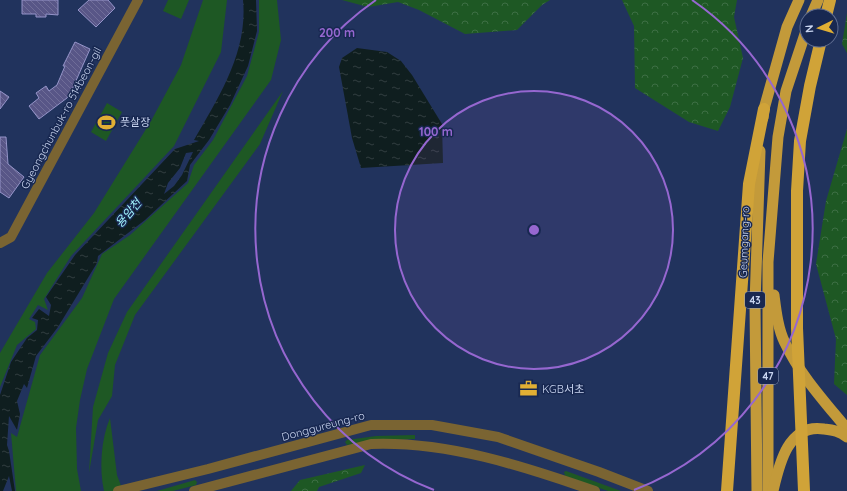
<svg xmlns="http://www.w3.org/2000/svg" width="847" height="491" font-family="Quicksand,'Noto Sans KR',sans-serif">
  <defs>
    <pattern id="forest-crowns" width="20" height="18" patternUnits="userSpaceOnUse"><rect width="20" height="18" fill="#1e5824"/><path d="M2 6a3 3 0 1 1 6 0M12 15a3 3 0 1 1 6 0" fill="none" stroke="#3d6f44"/></pattern>
    <pattern id="water-ripples" width="26" height="14" patternUnits="userSpaceOnUse"><rect width="26" height="14" fill="#0f1e1f"/><path d="M2 4q2-2 4 0t4 0M15 11q2-2 4 0t4 0" fill="none" stroke="#313e40"/></pattern>
    <pattern id="building-back-hatch" width="6" height="6" patternUnits="userSpaceOnUse"><rect width="6" height="6" fill="#585687"/><path d="M-1 5l2 2M0 0l6 6M5-1l2 2" fill="none" stroke="#6f6d98"/></pattern>
  </defs>
  <rect width="100%" height="100%" fill="#21335d"/>
  <g fill="#1e5824">
    <polygon points="168,0 189,0 181,19 163,11"/>
    <polygon points="203,0 227,0 221,52 174,146 71,256 44,299 48,310 38,305 29,319 35,322 36,329 17,345 0,387 0,353 47,273 94,213 151,121 181,65"/>
    <polygon points="259,0 277,0 281,40 271,80 114,299 87,369 80,400 76,428 77,469 81,491 16,491 11,433 17,437 40,355 82,298 102,254 130,235 188,183 194,165 213,140 247,76 259,32"/>
    <polygon points="283,91 260,144 135,315 115,365 112,396 98,420 89,473 93,407 108,353 127,312"/>
    <polygon points="107,103 122,112 106,141 91,132"/>
    <path d="M110,418L117,475L123,491H104C99,469 101,439 110,418Z"/>
    <polygon points="415,435 415,439 376,440 347,445 345,442 347,440 376,436"/>
    <polygon points="566,471 621,491 608,491 565,476 564,472"/>
    <polygon points="195,480 197,482 196,485 173,491 157,491"/>
  </g>
  <g fill="url(#forest-crowns)">
    <polygon points="342,0 550,0 542,5 517,30 465,34 419,10 398,2 368,7"/>
    <polygon points="622,0 737,0 734,17 743,58 730,107 718,131 689,122 635,88 634,26"/>
    <polygon points="847,13 847,53 842,44"/>
    <polygon points="847,129 847,395 834,384 836,339 816,264 826,201"/>
    <polygon points="365,465 361,473 319,487 317,491 291,491 300,480"/>
  </g>
  <g fill="url(#water-ripples)" fill-rule="evenodd">
    <path d="M243,0H256L257,31L248,66L230,105L209,140L190,165L187,181L145,220L98,256L97,263L58,327L36,356L27,388L24,384L17,401L20,414L17,430L9,416L7,445L9,451L15,491H12L9,476L3,491H0V395L11,362L27,338L37,330L38,320L32,318L39,309L49,316L51,305L46,297L75,255L175,149L199,141L194,140C219,97 248,52 243,0ZM193,152L182,175L174,186L164,194L168,183L180,168L186,153Z"/>
    <polygon points="357,48 387,52 401,61 412,75 442,124 443,163 361,168 352,138 339,67 342,58"/>
  </g>
  <g fill="url(#building-back-hatch)" stroke="#9594c9">
    <polygon points="22,0 58,0 58,15 46,14 46,17 36,17 36,14 22,14"/>
    <polygon points="89,0 108,0 115,8 96,27 78,10"/>
    <polygon points="75,42 90,49 71,92 67,98 39,119 29,106 39,98 36,93 46,86 49,91 57,85 65,66 63,66"/>
    <polygon points="0,91 9,97 0,109"/>
    <polygon points="0,137 6,137 8,164 24,177 9,198 0,192"/>
  </g>
  <g fill="none" stroke-linecap="round" stroke-linejoin="round">
    <polyline stroke="#7a6432" stroke-width="10" points="0,243 11,237 138,0"/>
    <g stroke="#7a6432" stroke-width="10">
      <polyline points="118,491 208,469 371,425 432,425 498,437 599,472 648,491"/>
      <path d="M194,491L371,444C447,441 523,466 595,491"/>
    </g>
    <g stroke="#c39a3a" stroke-width="11">
      <polyline points="811,16 818,0"/>
      <polyline points="763,118 764,109 787,27 799,0"/>
      <path d="M774,295C776,311 778,329 785,343C800,375 825,402 847,429"/>
      <polyline points="757,491 755,304 760,151"/>
      <polyline points="768,491 768,262 778,137 786,91 807,28"/>
      <path d="M773,491C779,465 788,423 824,429C833,430 840,431 847,437"/>
    </g>
    <g stroke="#d0a338" stroke-width="12">
      <polyline points="826,16 830,0"/>
      <polyline points="727,491 749,184 764,109"/>
      <polyline points="804,491 797,328 797,191 800,141 810,86 821,40"/>
    </g>
  </g>
  <circle cx="534" cy="230" r="139" fill="#9667d0" fill-opacity=".12"/>
  <g fill="none" stroke="#9667d0" stroke-width="2">
    <circle cx="534" cy="230" r="139"/>
    <path d="M434 490A279 279 0 0 1 376 0M692 0A279 279 0 0 1 634 490"/>
  </g>
  <defs>
    <symbol id="stadium-bare" viewBox="-9 -9 18 18"><path d="M0-5a6.5 5 0 1 0 0 10a6.5 5 0 1 0 0-10ZM-3.5-1.8h7v3.6h-7Z" fill="#e1af34" stroke="#182851" stroke-width="2.5" paint-order="stroke"/></symbol>
    <symbol id="office-bare" viewBox="-9 -9 18 18"><path d="M-6-3h4V-5.5h4V-3h4V5H-6ZM-1-4.5V-3h2v-1.5ZM-6 0V1H6V0Z" fill="#e1af34" stroke="#182851" stroke-width="2.5" paint-order="stroke"/></symbol>
  </defs>
  <g fill-rule="evenodd">
    <use href="#stadium-bare" x="94" y="110" width="25" height="25"/>
    <use href="#office-bare" x="516" y="376" width="25" height="25"/>
  </g>
  <g text-anchor="middle" dominant-baseline="central" stroke-width="3" stroke-linejoin="round" paint-order="stroke">
    <g fill="#182851" stroke="#94a1c0" stroke-width="1">
      <rect x="745" y="292" width="20" height="16" rx="3"/>
      <rect x="758" y="368" width="20" height="16" rx="3"/>
    </g>
    <g font-size="10" font-weight="bold" fill="#c9d5f0">
      <text x="755" y="300">43</text>
      <text x="768" y="376">47</text>
    </g>
    <g font-size="11" fill="#c9d5f0" stroke="#182851">
      <text transform="translate(61 118) rotate(-62)">Gyeongchunbuk-ro 514beon-gil</text>
      <text transform="translate(744 242) rotate(-88)">Geumgang-ro</text>
      <text transform="translate(323 426) rotate(-15)">Donggureung-ro</text>
    </g>
    <g font-size="11" fill="#c9d5f0" stroke="#182851" text-anchor="start">
      <text x="120" y="122">풋살장</text>
      <text x="542" y="389">KGB서초</text>
    </g>
    <g font-size="12" font-style="italic" fill="#a1f3fc" stroke="#182851">
      <text transform="translate(128 213) rotate(-50)">용암천</text>
    </g>
  </g>
  <circle cx="534" cy="230" r="6" fill="#9667d0" stroke="#182851" stroke-width="2"/>
  <g font-size="12" text-anchor="middle" font-weight="bold" fill="#9667d0" stroke="#182851" stroke-width="3" stroke-linejoin="round" paint-order="stroke">
    <text x="337" y="37">200 m</text>
    <text x="436" y="136">100 m</text>
  </g>
  <g transform="translate(819 28) rotate(265)"><circle r="19" fill="#182851" stroke="#5f6d91"/>
  <path d="M0-3L7 15L0 10L-7 15Z" fill="#e1af34"/>
  <text y="-6" font-size="11" font-weight="bold" text-anchor="middle" fill="#c9d5f0">N</text>
  </g>
</svg>
